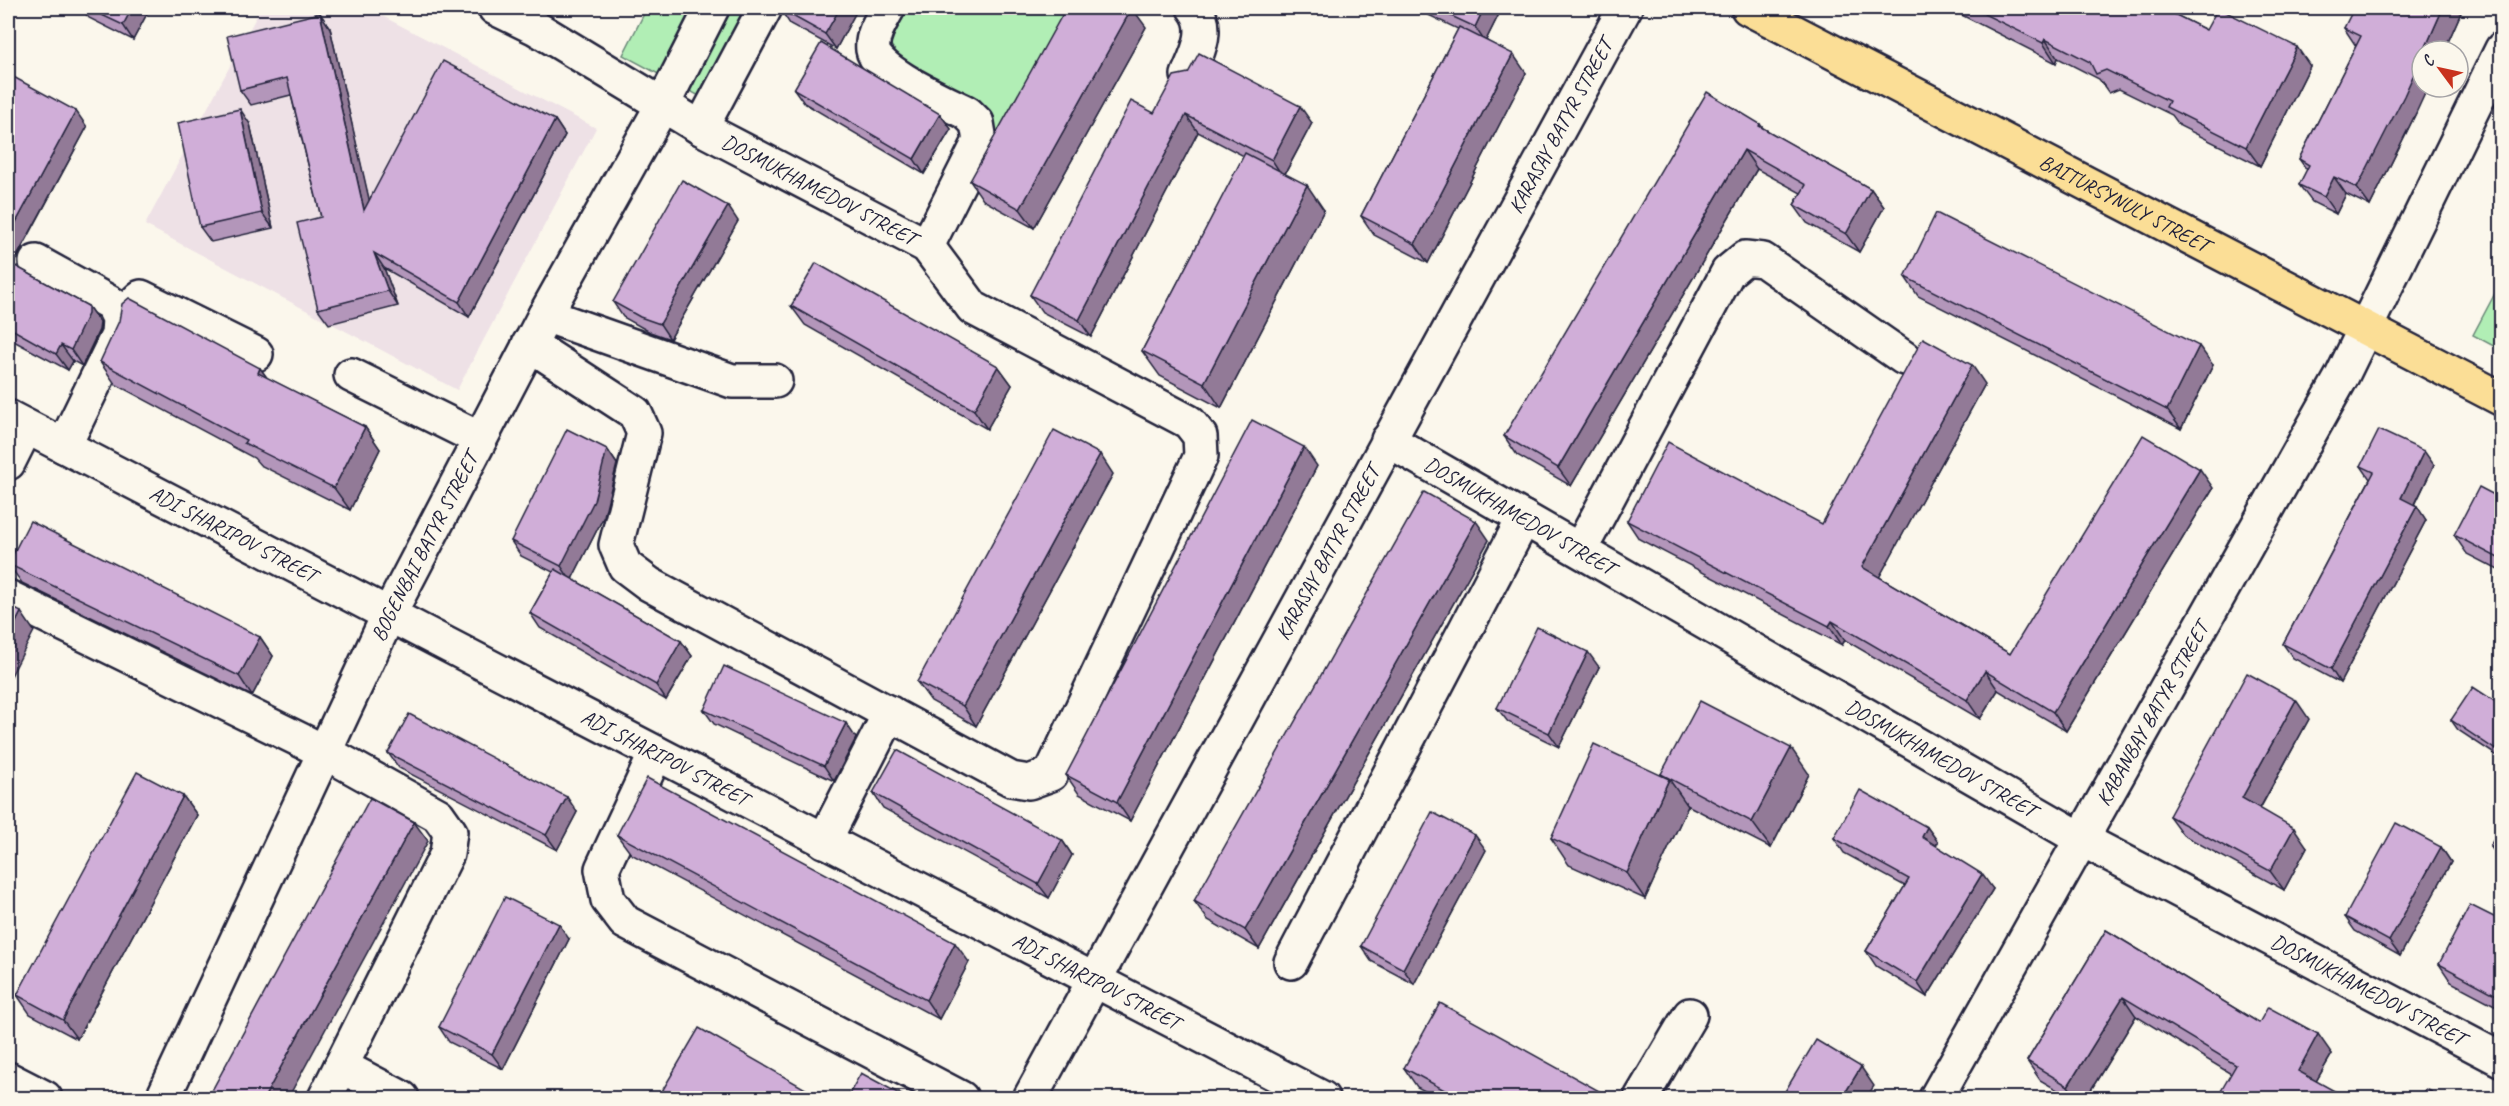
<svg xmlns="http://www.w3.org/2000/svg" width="2509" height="1106" font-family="Caveat,sans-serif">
  <rect width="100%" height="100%" fill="#fbf7ec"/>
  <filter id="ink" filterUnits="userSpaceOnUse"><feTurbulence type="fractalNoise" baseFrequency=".0167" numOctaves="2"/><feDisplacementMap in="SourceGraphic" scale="12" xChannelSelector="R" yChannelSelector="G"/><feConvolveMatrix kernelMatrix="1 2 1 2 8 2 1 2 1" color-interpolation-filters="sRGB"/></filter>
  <g filter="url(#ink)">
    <polygon fill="#eee1e6" points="261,8 367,8 596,128 457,390 145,225"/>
    <g fill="#b1eeb5" stroke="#6a8878" stroke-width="1.5">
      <polygon points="647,8 750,8 703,98 623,55"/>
      <polygon points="898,8 1072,8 993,156 903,62 885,37"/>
      <polygon points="2501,282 2501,350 2473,335"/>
    </g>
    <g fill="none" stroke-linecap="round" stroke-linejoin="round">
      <defs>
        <g id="minor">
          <path id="s1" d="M495,8L536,28L701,128L927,246L973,308L1189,422L1200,436L1201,456L1051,774L1029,782L1011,779L649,584L625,566L616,545L644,433L635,413L529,344"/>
          <path d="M888,8C881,21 871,35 873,50C876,72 948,103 967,113L977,123L980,141L927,246"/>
          <path d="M1188,75C1197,54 1211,28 1194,8"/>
          <polyline points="701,128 765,8"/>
          <polyline points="36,262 112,304 119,318 118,335 64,446"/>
          <polyline points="545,315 732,381 775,381"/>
          <polyline points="119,318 141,297 256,354"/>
          <polyline points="351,375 480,439"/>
          <path id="s2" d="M8,417L1322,1098"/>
          <path id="s3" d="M1388,440L2083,840L2502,1060"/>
          <polyline points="8,463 26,427"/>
          <polyline points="1580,550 1728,272 1745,258 1763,260 1904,358"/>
          <polyline points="8,597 325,752 438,815 450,832 447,854 325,1098"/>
          <polyline points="656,753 602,869 608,900 625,922 961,1098"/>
          <polyline points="824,841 890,713"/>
          <polyline points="1291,962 1524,518"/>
          <polyline points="341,1066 402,1098"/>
          <polyline points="8,1079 45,1098"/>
          <path id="s4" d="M163,1098L389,614L545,315L662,106L712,8"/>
          <path id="s5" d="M1030,1098L1625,8"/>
          <polyline points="1641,1098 1690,1015"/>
          <path id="s6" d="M1936,1098L2342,376L2502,49"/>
        </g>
        <g id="major">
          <path id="s7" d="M1748,8L2502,399"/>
        </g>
      </defs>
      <use href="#minor" stroke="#22223b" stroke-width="38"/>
      <use href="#major" stroke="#22223b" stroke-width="38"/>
      <use href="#minor" stroke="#fbf7ec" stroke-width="33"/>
      <use href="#major" stroke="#fbde96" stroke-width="33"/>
    </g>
    <g fill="#b396ba" stroke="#22223b" stroke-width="1.5">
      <polygon points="81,8 150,8 133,40 89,18"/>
      <polygon points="781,8 858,8 836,49 790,24 780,9"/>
      <polygon points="1414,8 1502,8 1486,40 1526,73 1428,263 1374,235 1361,216 1458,29"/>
      <polygon points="1948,8 2162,8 2206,30 2310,66 2260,166 2180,126 2172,115 2119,89 2109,93 2099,79 2058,58 2056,63"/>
      <polygon points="2463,8 2444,51 2422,51 2416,113 2370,206 2346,194 2336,214 2312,202 2299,185 2307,170 2299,159 2356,46 2344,28"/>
      <polygon points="1146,27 1034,228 983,200 970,181"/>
      <polygon points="330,28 369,201 555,120 565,135 469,317 384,268 398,306 329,324 318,309 321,217 291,95 251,105 240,90"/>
      <polygon points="8,74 87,127 13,265 88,306 100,323 99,330 82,366 73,361 68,370 8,338"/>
      <polygon points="794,89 940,114 951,129 924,174 804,103"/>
      <polygon points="1154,113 1312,123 1285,174 1324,210 1221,408 1160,376 1142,351 1244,156 1198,132 1091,337 1042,312 1030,295"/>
      <polygon points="250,124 273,228 211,242 200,227"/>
      <polygon points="1760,124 1763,128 1871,189 1884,207 1859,252 1807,223 1794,205 1801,193 1757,169 1571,486 1517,455 1504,436"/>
      <polygon points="738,221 670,339 650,332 623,317 613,302"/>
      <polygon points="1905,277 2213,365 2181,429 1918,296"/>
      <polygon points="791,306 998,366 1012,385 987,429 805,325"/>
      <polygon points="100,362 260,368 267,378 365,427 380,449 350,510 260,465 254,458 115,384"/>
      <polygon points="1985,384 1879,577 2010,654 2213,488 2066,731 1998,690 1980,719 1845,640 1842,645 1639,539 1627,521 1822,524"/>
      <polygon points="607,449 617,464 604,516 572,579 681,641 692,656 666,700 540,628 530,613 553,572 521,556 511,541"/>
      <polygon points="2434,465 2415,505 2426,520 2340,683 2293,658 2283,644 2370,479 2361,466"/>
      <polygon points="1317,466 1130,821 1079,794 1066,775"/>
      <polygon points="1113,474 976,726 931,701 917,682"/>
      <polygon points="2502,499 2502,572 2467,554 2454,535"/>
      <polygon points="1489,540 1259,949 1208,920 1194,901"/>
      <polygon points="8,564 260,637 273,656 252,696 22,583"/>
      <polygon points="1599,667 1559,747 1508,722 1497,708"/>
      <polygon points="2502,706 2502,759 2458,730 2451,720"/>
      <polygon points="704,710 856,738 834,781 714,724"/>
      <polygon points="2309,719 2260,809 2307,847 2284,890 2183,835 2169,816"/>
      <polygon points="388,753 577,812 557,850 399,768"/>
      <polygon points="1661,774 1809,774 1771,848 1687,805 1688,806 1645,899 1569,865 1551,838 1662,776"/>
      <polygon points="873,793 1062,840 1072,855 1049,898 883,808"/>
      <polygon points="183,796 197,815 77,1039 30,1014 17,995"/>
      <polygon points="2502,826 2502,862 2490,846"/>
      <polygon points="1927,827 1938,842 1936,846 1993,889 1927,997 1876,966 1866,951 1905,886 1844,853 1834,838"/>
      <polygon points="617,835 969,962 939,1019 631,854"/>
      <polygon points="2441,847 2451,862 2400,956 2355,931 2345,917"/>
      <polygon points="1486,850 1414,984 1371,961 1361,946"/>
      <polygon points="2502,921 2502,1009 2451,982 2439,964"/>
      <polygon points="2106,930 2259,1023 2332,1054 2316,1081 2231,1074 2136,1016 2086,1098 2071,1098 2040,1080 2027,1061"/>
      <polygon points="569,939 503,1069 449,1042 439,1027"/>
      <polygon points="1404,1068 1601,1092 1606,1098 1438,1098 1417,1087"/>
    </g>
    <g fill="#927a97" stroke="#22223b" stroke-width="1.5">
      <polygon points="132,8 150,8 133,40 123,25"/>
      <polygon points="840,8 858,8 836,49 825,34"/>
      <polygon points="1132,8 1146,27 1034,228 1020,209"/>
      <polygon points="1484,8 1502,8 1485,42 1475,27"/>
      <polygon points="2443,8 2463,8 2444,51 2424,51"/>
      <polygon points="320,13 330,28 375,225 364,210"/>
      <polygon points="2045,39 2058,58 2056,63 2043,43"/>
      <polygon points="2297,47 2310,66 2260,166 2246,147"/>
      <polygon points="1513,54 1526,73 1428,263 1415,244"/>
      <polygon points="2422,56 2422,87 2428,87 2416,113 2370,206 2357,188"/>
      <polygon points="1300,106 1312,123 1283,177 1272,160"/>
      <polygon points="240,109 250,124 273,228 262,213"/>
      <polygon points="76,111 87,127 8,273 8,237"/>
      <polygon points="940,114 951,129 924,174 914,159"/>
      <polygon points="1186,115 1198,132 1091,337 1079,320"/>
      <polygon points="555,120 565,135 469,317 459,302"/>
      <polygon points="1744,150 1757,169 1571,486 1558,468"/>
      <polygon points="2334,177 2346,194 2336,214 2324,197"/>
      <polygon points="1307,185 1324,210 1221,408 1204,383"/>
      <polygon points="1871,189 1884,207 1859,252 1846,234"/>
      <polygon points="728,206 738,221 670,339 660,324"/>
      <polygon points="374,253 384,268 398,306 388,291"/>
      <polygon points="88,306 100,323 99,330 82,366 71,350"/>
      <polygon points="61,345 73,361 68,370 56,354"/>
      <polygon points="2199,346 2213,365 2181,429 2167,410"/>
      <polygon points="1972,365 1985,384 1875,585 1862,567"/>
      <polygon points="998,366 1012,385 987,429 974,410"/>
      <polygon points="260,368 276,390 258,373"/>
      <polygon points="365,427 380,449 350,510 334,488"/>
      <polygon points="1304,447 1317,466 1130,821 1117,802"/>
      <polygon points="607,449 617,464 604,516 571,581 561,566"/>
      <polygon points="2424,451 2434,465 2411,512 2401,498"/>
      <polygon points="1100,454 1113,474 976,726 963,706"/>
      <polygon points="2200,469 2213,488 2066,731 2053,712"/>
      <polygon points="2417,506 2426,520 2340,683 2331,669"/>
      <polygon points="1476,521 1489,540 1259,949 1245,930"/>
      <polygon points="21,612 34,631 8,682 8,638"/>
      <polygon points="1832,621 1845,640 1842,645 1829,626"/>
      <polygon points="260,637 273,656 252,696 239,676"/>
      <polygon points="681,641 692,656 666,700 656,685"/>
      <polygon points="1588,652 1599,667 1559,747 1549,733"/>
      <polygon points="1985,671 1998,690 1980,719 1967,700"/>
      <polygon points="2296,700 2309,719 2255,817 2242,798"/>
      <polygon points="846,723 856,738 834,781 824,766"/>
      <polygon points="1791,748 1809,774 1771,848 1752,822"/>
      <polygon points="1669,779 1688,806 1645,899 1627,873"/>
      <polygon points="183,796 197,815 77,1039 63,1020"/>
      <polygon points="567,797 577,812 557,850 546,835"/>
      <polygon points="414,822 428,841 288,1098 264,1098"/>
      <polygon points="1927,827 1938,842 1932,852 1922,837"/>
      <polygon points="2294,828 2307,847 2284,890 2270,871"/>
      <polygon points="1475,835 1486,850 1414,984 1403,969"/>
      <polygon points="1062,840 1072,855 1049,898 1038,884"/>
      <polygon points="2441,847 2451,862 2400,956 2389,941"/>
      <polygon points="1982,874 1993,889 1927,997 1917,982"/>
      <polygon points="559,924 569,939 503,1069 492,1054"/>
      <polygon points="955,943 969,962 939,1019 926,1000"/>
      <polygon points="2123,997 2136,1016 2086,1098 2077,1098 2068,1086"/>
      <polygon points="2318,1034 2332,1054 2311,1090 2298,1071"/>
      <polygon points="1861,1067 1874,1086 1866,1098 1842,1098"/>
      <polygon points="1601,1092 1606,1098 1598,1098"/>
    </g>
    <g fill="#d0aed8" stroke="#22223b" stroke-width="1.5">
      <polygon points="87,8 132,8 123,25"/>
      <polygon points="781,8 840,8 825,34 780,9"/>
      <polygon points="1066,8 1132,8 1020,209 970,181"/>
      <polygon points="1434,8 1484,8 1475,27"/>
      <polygon points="1972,8 2162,8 2206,30 2218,8 2297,47 2246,147 2166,107 2169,101 2106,70 2096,74 2090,62 2045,39 2043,43"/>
      <polygon points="2354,8 2443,8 2424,51 2422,51 2422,56 2404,96 2357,188 2334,177 2324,197 2299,185 2309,165 2299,159 2361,36 2344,28"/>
      <polygon points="320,13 364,210 443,61 555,120 459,302 374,253 388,291 318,309 297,223 321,217 287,78 240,90 227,36"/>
      <polygon points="1459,27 1513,54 1415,244 1361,216"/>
      <polygon points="821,43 940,114 914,159 794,89"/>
      <polygon points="1199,53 1300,106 1272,160 1186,115 1079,320 1030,295 1131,101 1154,113 1174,76 1188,73"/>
      <polygon points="8,74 76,111 8,237"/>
      <polygon points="1707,92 1760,124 1759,126 1871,189 1846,234 1794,205 1806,185 1744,150 1558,468 1504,436"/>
      <polygon points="240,109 262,213 200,227 178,123"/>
      <polygon points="1245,153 1307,185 1204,383 1142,351"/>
      <polygon points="682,180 728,206 660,324 640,317 613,302"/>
      <polygon points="1936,213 2199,346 2167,410 1905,277"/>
      <polygon points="8,262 88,306 88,314 71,350 61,345 56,354 8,327"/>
      <polygon points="816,263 998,366 974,410 791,306"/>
      <polygon points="129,298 260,368 258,373 365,427 334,488 244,443 246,440 100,362 119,321 122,304"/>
      <polygon points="1923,338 1972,365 1862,567 2010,654 2143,435 2200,469 2053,712 1985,671 1967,700 1832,621 1829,626 1627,521 1668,442 1822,524"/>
      <polygon points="1252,420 1304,447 1117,802 1066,775"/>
      <polygon points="567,429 607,449 594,501 561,566 511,541"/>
      <polygon points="1054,430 1100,454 963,706 917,682"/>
      <polygon points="2379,430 2424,451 2401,498 2417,506 2331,669 2283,644 2374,472 2361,466"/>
      <polygon points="2479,487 2502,499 2502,560 2454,535"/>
      <polygon points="1424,492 1476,521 1245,930 1194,901"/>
      <polygon points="30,521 260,637 239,676 8,564"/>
      <polygon points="555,569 681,641 656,685 530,613"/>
      <polygon points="8,605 21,612 8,638"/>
      <polygon points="1537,627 1588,652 1549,733 1497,708"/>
      <polygon points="724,666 846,723 824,766 704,710"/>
      <polygon points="2247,673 2296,700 2242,798 2294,828 2270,871 2169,816"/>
      <polygon points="2473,687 2502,706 2502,754 2451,720"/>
      <polygon points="1700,701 1791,748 1752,822 1661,774"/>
      <polygon points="409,714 567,797 546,835 388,753"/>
      <polygon points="1594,744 1669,779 1627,873 1551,838"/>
      <polygon points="897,750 1062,840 1038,884 873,793"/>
      <polygon points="137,772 183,796 63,1020 17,995"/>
      <polygon points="647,778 955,943 926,1000 617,835"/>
      <polygon points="1860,790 1927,827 1922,837 1982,874 1917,982 1866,951 1909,879 1834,838"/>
      <polygon points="370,798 414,822 264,1098 213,1098 209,1096"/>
      <polygon points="1432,812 1475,835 1403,969 1361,946"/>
      <polygon points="2396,823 2441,847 2389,941 2345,917"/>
      <polygon points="2502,826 2502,853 2490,846"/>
      <polygon points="505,897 559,924 492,1054 439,1027"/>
      <polygon points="2470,905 2502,921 2502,998 2439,964"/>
      <polygon points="2106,930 2259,1023 2268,1007 2318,1034 2298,1071 2347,1098 2217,1098 2236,1065 2123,997 2068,1086 2027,1061"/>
      <polygon points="1440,1003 1601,1092 1598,1098 1459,1098 1404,1068"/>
      <polygon points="699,1028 816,1095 814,1098 658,1098"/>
      <polygon points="1816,1040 1861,1067 1842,1098 1781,1098"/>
      <polygon points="861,1073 907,1098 847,1098"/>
      <polygon points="2426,1089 2443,1098 2421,1098"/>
    </g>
  </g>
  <g text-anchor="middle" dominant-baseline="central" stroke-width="5" stroke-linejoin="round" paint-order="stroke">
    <g font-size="21" fill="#22223b" stroke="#fbf7ec">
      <text stroke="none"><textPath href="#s5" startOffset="1107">KARASAY BATYR STREET</textPath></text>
      <text stroke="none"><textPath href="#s1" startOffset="372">DOSMUKHAMEDOV STREET</textPath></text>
      <text stroke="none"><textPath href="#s7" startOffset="424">BAITURSYNULY STREET</textPath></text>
      <text stroke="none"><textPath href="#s3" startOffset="152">DOSMUKHAMEDOV STREET</textPath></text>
      <text stroke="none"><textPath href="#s2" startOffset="254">ADI SHARIPOV STREET</textPath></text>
      <text stroke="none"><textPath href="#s4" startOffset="610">BOGENBAI BATYR STREET</textPath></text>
      <text stroke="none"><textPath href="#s5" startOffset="621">KARASAY BATYR STREET</textPath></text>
      <text stroke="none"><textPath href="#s6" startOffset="441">KABANBAY BATYR STREET</textPath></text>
      <text stroke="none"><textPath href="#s2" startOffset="740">ADI SHARIPOV STREET</textPath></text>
      <text stroke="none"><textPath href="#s3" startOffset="638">DOSMUKHAMEDOV STREET</textPath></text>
      <text stroke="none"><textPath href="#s2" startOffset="1226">ADI SHARIPOV STREET</textPath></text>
      <text stroke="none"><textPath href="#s3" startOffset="1124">DOSMUKHAMEDOV STREET</textPath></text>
    </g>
  </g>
  <rect width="2509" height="1106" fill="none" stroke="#fbf7ec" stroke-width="30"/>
  <rect x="15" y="15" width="2479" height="1076" fill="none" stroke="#22223b" stroke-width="2" filter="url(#ink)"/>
  <g transform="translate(2440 69) rotate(303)"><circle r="28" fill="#fbf7ec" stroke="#a4a2a5" stroke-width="1.5"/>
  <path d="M0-4.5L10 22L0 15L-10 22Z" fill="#c8321e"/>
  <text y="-9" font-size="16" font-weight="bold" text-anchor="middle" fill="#22223b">С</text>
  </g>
</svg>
